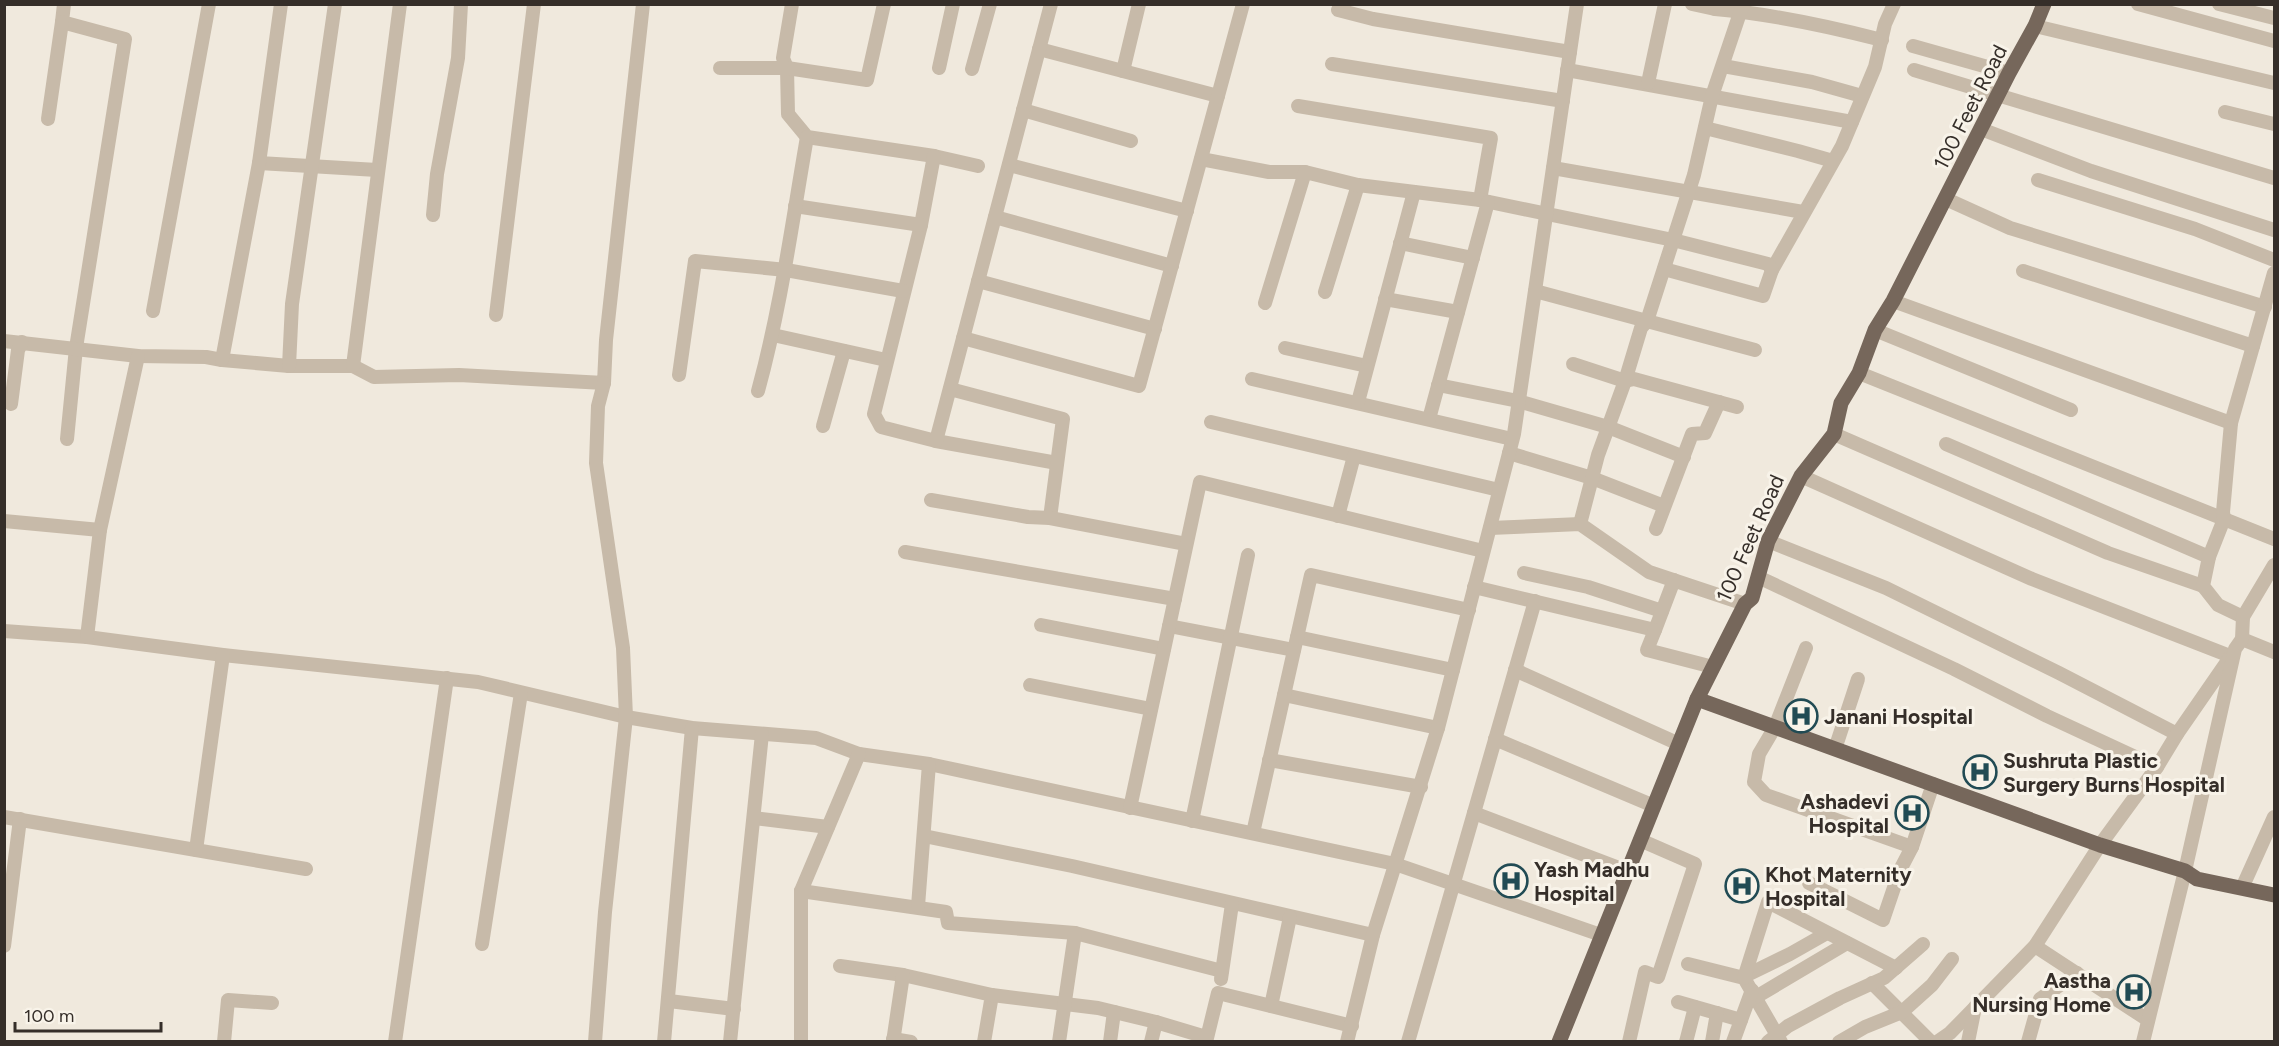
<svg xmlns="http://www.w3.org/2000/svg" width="2279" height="1046" font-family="Figtree,sans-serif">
  <rect width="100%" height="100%" fill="#f0e9dd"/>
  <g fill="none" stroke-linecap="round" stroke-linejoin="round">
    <g stroke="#c7baa9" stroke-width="14">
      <polyline points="64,4 62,22 125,39 76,348 67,439"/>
      <polyline points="792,4 783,58 787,68 788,114 807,137 934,156 978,166"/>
      <polyline points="1692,4 1715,9"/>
      <path d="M1716,4L1715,9C1772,14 1827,26 1882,40"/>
      <polyline points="2138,4 2274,41"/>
      <polyline points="2219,4 2274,18"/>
      <polyline points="1338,10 1373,19 1570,52"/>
      <polyline points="2035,26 2274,83"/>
      <polyline points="1913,46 2009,73"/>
      <polyline points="1039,49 1218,96"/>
      <polyline points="1332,64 1563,101"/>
      <polyline points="1723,66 1812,82 1862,96"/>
      <polyline points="720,68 787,68 867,80 884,4"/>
      <polyline points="939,68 953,4"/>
      <polyline points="972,69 990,4"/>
      <polyline points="1567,70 1852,122"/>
      <polyline points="1914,70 2274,178"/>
      <polyline points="1123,71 1139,4"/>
      <polyline points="1648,83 1665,4"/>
      <polyline points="1298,106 1491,138 1480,200"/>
      <polyline points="1023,110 1131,141"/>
      <polyline points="2225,112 2274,124"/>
      <polyline points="48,119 62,22"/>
      <polyline points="1705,128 1798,151 1833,161"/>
      <polyline points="1981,129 2091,171 2274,230"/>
      <polyline points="934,156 921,225 874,414 881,427 936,441 1057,463"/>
      <polyline points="1201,159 1269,172 1305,172"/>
      <polyline points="259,163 377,170"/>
      <polyline points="1009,165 1187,211"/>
      <polyline points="1553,168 1803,212"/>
      <polyline points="2038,180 2195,229 2274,260"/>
      <polyline points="1946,199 2010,228 2265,307"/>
      <polyline points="795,206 921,225"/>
      <polyline points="433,215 437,174 458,58 461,4"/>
      <polyline points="995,217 1172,266"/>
      <polyline points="1400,243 1473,258"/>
      <polyline points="1772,270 1842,146 1875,67 1885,24 1894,4"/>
      <polyline points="2023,271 2253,346"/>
      <polyline points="978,281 1155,329"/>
      <polyline points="1535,291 1755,350"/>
      <polyline points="1325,292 1358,185"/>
      <polyline points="1385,299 1458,312"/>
      <polyline points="1893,301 2231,423"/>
      <polyline points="1265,303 1305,172 1358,185 1480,200 1673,240 1768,264 1772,270 1763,296 1664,269"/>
      <polyline points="153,311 209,4"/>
      <polyline points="496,315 534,4"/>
      <polyline points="1875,330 2071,410"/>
      <polyline points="773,335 886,360"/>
      <polyline points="963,338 1139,386 1243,4"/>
      <polyline points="4,341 138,356 206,357 222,360 289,366 353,366 374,377 459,375 604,383 606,340 643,4"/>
      <polyline points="1285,348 1367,366"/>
      <polyline points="222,360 259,163 281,4"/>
      <polyline points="1573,364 1625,381 1634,379 1737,407"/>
      <polyline points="289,366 292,304 335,4"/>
      <polyline points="353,366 400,4"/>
      <polyline points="1859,373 2274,539"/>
      <polyline points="679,375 695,261 786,270 903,291"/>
      <polyline points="1252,379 1512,439"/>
      <polyline points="1438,385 1518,401 1608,427 1684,457"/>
      <polyline points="950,389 1063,419 1050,518"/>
      <path d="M758,391C781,307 792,223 807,137"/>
      <polyline points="1358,402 1414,192"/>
      <polyline points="11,404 18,350 22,342"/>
      <polyline points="1429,419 1488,202"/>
      <polyline points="1211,422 1499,490"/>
      <polyline points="823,426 844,351"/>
      <polyline points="1834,434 2108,553 2203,586"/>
      <polyline points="936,441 1051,4"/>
      <polyline points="1946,444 2209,557"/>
      <polyline points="1509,453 1592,478 1664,506"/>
      <polyline points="1801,476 2032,579 2230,656"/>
      <polyline points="931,500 1028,517 1050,518 1186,544"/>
      <polyline points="1338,516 1354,456"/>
      <polyline points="4,521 100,530"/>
      <polyline points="1580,524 1598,455 1625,381 1641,328 1647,321 1694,175 1712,96 1743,4"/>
      <polyline points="1490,528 1580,524 1649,572 1745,604"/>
      <polyline points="1656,529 1692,434 1705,433 1719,402"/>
      <polyline points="1768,541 1886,588 2059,673 2177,734"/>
      <polyline points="905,552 1175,599"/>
      <polyline points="1524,573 1588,587 1662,611"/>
      <polyline points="1758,577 1954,669 2047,716 2157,767"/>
      <polyline points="1474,587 1655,630 1674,580"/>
      <polyline points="2243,617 2218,605 2203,586 2209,557 2224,519 2223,512 2231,423 2274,273"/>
      <polyline points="1041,625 1164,649"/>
      <polyline points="1169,626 1294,650"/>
      <polyline points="1655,630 1647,650 1713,667"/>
      <polyline points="4,631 87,637 223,655 478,682 626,717 692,728 816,738 859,754 929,764 1395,864 1601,935"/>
      <polyline points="87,637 100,530 138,356"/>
      <polyline points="1297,637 1453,670"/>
      <polyline points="2242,639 2274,652"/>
      <polyline points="1806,648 1775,727 1759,754 1754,782 1766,795 1912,847"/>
      <polyline points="1515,670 1679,744"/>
      <polyline points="1030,685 1151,709"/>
      <polyline points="1284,695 1438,728"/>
      <polyline points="1495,739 1654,806"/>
      <polyline points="1835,749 1858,679"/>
      <polyline points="1269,760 1421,787"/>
      <polyline points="1130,808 1200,482 1483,551"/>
      <polyline points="1474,813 1627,871"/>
      <polyline points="4,817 306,869"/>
      <polyline points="754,818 828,827"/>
      <polyline points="1192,821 1248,555"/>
      <polyline points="1253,833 1311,575 1469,610"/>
      <polyline points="924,836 1072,866 1373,935"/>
      <polyline points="196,850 223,655"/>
      <polyline points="1809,883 1883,920 1900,870 1912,847 1933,784"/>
      <polyline points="2242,888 2274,817"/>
      <polyline points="801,891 946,912 948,923 1075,933 1222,971"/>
      <polyline points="918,906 929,764"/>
      <polyline points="482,944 521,693"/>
      <polyline points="4,946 20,819"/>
      <polyline points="2035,946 2148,1020"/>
      <polyline points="1688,964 1744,978 1781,1042"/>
      <polyline points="840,966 903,975 992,995 984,1042"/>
      <polyline points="1745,976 1790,954 1827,933"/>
      <polyline points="1744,978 1768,902 1896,968"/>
      <polyline points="1221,979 1232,904"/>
      <polyline points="1872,983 1931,1042"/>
      <polyline points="992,995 1098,1008 1156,1022 1206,1037"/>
      <polyline points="1756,997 1847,943"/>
      <polyline points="669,1001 734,1009"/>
      <polyline points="1678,1002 1741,1020"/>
      <polyline points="1271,1006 1290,917"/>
      <polyline points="893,1039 911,1042"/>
      <polyline points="224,1042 228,1000 272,1003"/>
      <polyline points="395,1042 447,678"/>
      <polyline points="595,1042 605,912 626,717 623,648 596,463 598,406 604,383"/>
      <polyline points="664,1042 692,728"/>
      <polyline points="730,1042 762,734"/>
      <polyline points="801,1042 801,891 859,754"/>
      <polyline points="893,1042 903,975"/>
      <polyline points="1059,1042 1075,933"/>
      <polyline points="1110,1042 1114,1012"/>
      <polyline points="1151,1042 1156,1022"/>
      <polyline points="1206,1042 1218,993 1352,1026"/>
      <polyline points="1347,1042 1373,935 1438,728 1514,434 1577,4"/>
      <polyline points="1408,1042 1535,601"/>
      <polyline points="1629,1042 1645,972 1658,977 1695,864 1640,840"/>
      <polyline points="1686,1042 1695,1007"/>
      <polyline points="1712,1042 1717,1013"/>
      <polyline points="1733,1042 1752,990"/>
      <polyline points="1768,1042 1788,1026 1840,998 1884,978 1923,944"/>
      <polyline points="1839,1042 1865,1027 1902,1012 1932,985 1952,959"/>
      <polyline points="1937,1042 1950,1033 2035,946 2100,845 2157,767 2177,734 2231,656"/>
      <polyline points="1968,1042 1975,1007"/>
      <polyline points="2028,1042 2040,999 2077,973"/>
      <polyline points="2143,1042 2185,871 2235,649 2242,639 2243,617 2274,565"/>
    </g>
    <g stroke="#76675b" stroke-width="15">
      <polyline points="1697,699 2100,845 2185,871 2197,879 2274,895"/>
      <polyline points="1559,1042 1697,699 1745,604 1752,598 1768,541 1801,476 1834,434 1841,403 1859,373 1875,330 1893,301 2009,73 2035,26 2044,4"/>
    </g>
  </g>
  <defs>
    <symbol id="hospital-ring" viewBox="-11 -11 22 22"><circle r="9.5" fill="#f8f3e9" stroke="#214b54" stroke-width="1.5"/><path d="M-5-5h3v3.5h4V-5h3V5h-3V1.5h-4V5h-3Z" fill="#214b54"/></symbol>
  </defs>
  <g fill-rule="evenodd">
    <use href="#hospital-ring" x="1782" y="697" width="38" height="38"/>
    <use href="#hospital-ring" x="1961" y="753" width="38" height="38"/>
    <use href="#hospital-ring" x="1893" y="794" width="38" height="38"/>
    <use href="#hospital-ring" x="1492" y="862" width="38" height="38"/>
    <use href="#hospital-ring" x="1723" y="867" width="38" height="38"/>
    <use href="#hospital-ring" x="2115" y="973" width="38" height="38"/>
  </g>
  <g text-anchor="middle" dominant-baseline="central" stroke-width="6" stroke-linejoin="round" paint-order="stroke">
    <g font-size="21" fill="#352e29" stroke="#f8f3e9">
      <text transform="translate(1970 107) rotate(-63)">100 Feet Road</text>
      <text transform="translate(1750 538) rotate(-66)">100 Feet Road</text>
    </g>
    <g font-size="21" font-weight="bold" fill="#352e29" stroke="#f8f3e9" text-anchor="start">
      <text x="1824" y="716">Janani Hospital</text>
      <text x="2003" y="760">Sushruta Plastic<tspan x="2003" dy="24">Surgery Burns Hospital</tspan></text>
      <text x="1889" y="801" text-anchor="end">Ashadevi<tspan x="1889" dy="24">Hospital</tspan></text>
      <text x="1534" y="869">Yash Madhu<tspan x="1534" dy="24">Hospital</tspan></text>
      <text x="1765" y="874">Khot Maternity<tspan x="1765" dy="24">Hospital</tspan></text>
      <text x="2111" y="980" text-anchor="end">Aastha<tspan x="2111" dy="24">Nursing Home</tspan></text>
    </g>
  </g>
  <rect width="2279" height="1046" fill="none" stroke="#352e29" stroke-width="12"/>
  <path d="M15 1022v9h146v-9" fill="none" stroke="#352e29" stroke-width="3"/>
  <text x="24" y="1022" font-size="18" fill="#352e29" stroke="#f8f3e9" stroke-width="4.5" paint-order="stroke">100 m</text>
</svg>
